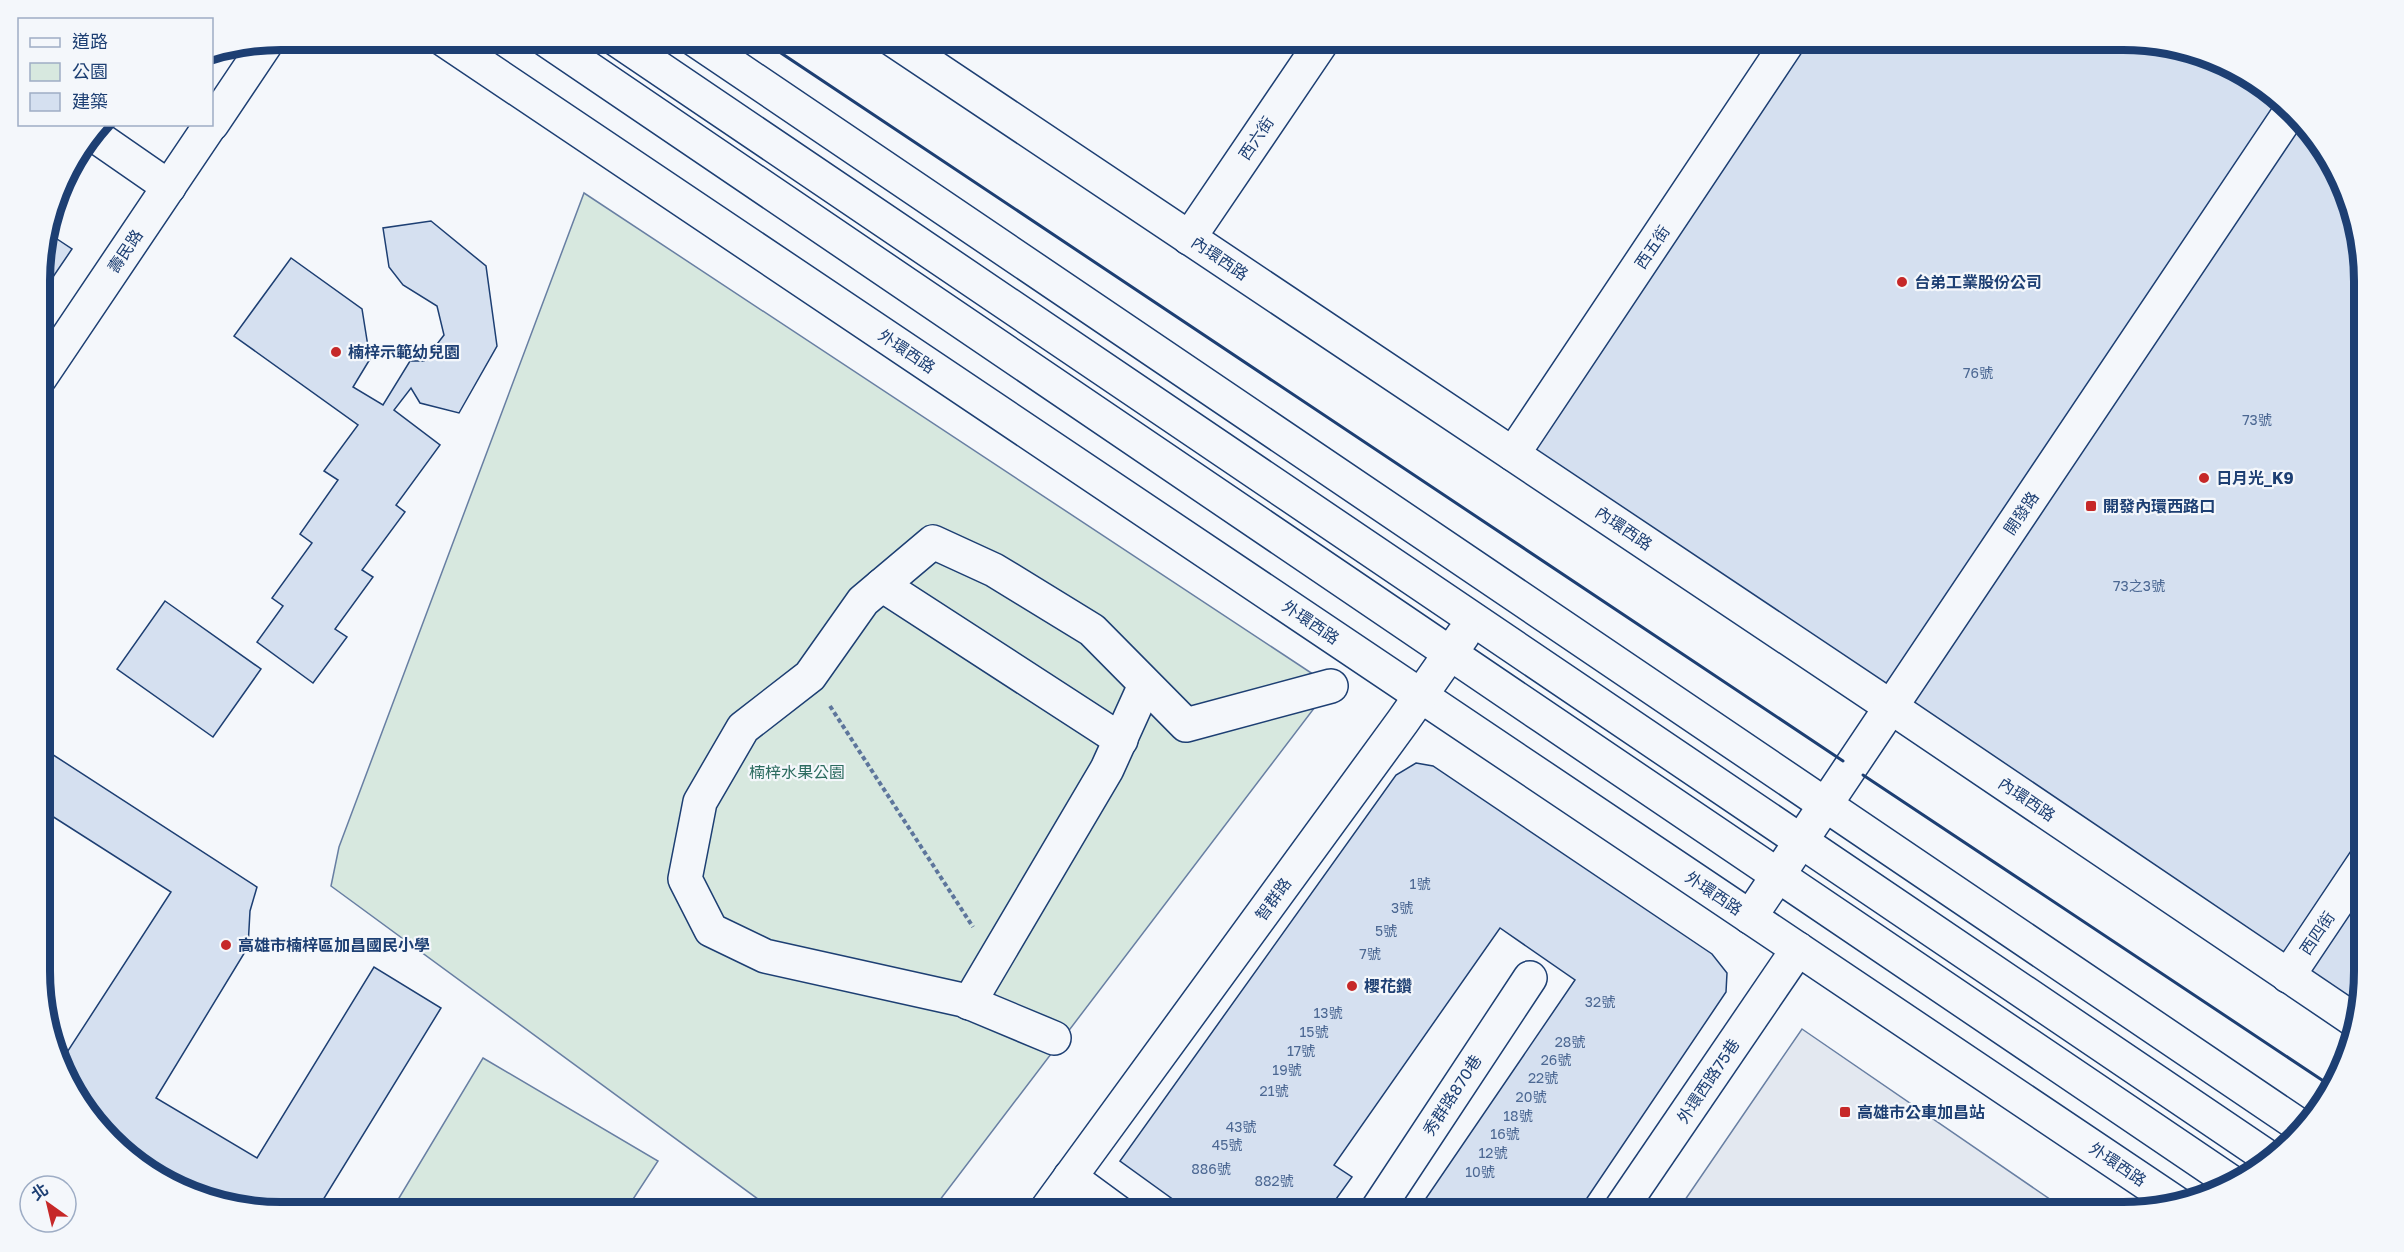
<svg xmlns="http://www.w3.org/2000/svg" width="2404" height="1252" font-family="'Golos Text','Noto Sans TC',sans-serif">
  <rect width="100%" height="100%" fill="#f4f7fb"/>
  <g fill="#d7e8df" stroke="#687fa3" stroke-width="1.5">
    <polygon points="584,193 1331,686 930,1213 777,1213 331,886 339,847"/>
    <polygon points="483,1058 658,1161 624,1213 390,1213"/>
  </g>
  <polygon fill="#e3e8f0" stroke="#687fa3" stroke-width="1.5" points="1802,1029 2070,1213 1676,1213"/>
  <g fill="#d5e0f0" stroke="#1d3f73" stroke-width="1.5">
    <polygon points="1790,39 2124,39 2231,64 2283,99 1891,707 1513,454"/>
    <polygon points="2292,109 2324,146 2363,249 2365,861 2288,976 1891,707"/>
    <polygon points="431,221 486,266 497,346 459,413 420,403 411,388 394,410 440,445 396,505 405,512 362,570 373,577 335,629 347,637 313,683 257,642 283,606 272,598 312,543 300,534 338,480 324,471 358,425 234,336 291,258 362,309 370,359 353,387 383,405 410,361 424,361 444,335 437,306 403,285 389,267 383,228"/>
    <polygon points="48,233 72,249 40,296 40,264"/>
    <polygon points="165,601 261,669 213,737 117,669"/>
    <polygon points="41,747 257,887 250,911 248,947 156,1098 257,1158 374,967 441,1008 315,1213 280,1213 173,1188 89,1118 57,1064 54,1050 64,1057 171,892 41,809"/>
    <polygon points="1416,763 1433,766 1712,954 1727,973 1726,992 1577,1213 1416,1213 1575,980 1500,928 1334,1165 1352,1177 1326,1213 1192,1213 1120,1161 1396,775"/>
    <polygon points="2365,861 2365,972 2354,1020 2288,976"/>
  </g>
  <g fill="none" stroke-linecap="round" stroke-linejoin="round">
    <defs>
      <g id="minor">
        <polyline points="443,39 2179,1205"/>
        <path d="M545,39C1108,420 1670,804 2234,1184"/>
        <polyline points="616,39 2272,1160"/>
        <polyline points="694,39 2306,1130"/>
        <polyline points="892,39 1891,707 2354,1020"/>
        <polyline points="212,124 267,42"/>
        <polyline points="94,135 169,187"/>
        <polyline points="1189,238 1324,39"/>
        <polyline points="40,378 211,124"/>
        <polyline points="1513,454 1790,39"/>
        <polyline points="882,585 1121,740"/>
        <polyline points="1750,917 2292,109"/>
        <polyline points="2288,976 2365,861"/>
        <polyline points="969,1003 1107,769 1145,685"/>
        <polyline points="1054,1038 963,1000 765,956 711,930 685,879 700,802 743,728 810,676 863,601 933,542 994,570 1092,630 1186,725 1331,686"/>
        <polyline points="1070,1177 1119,1213"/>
        <polyline points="1044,1213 1403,721 1463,635"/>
        <polyline points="1375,1213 1530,978"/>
        <polyline points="1618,1213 1798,949"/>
      </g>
    </defs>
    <use href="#minor" stroke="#1d3f73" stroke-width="36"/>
    <polyline stroke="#5e769c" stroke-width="4" stroke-dasharray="4.5 3" stroke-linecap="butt" points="830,706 973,927"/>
    <use href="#minor" stroke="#f4f7fb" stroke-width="33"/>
    <g stroke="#1d3f73" stroke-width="3">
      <polyline points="760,39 1843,761"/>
      <polyline points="1863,775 2334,1088"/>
    </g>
  </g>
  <g fill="#c62828" stroke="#f4f7fb" stroke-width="2">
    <circle cx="1902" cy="282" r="6"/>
    <circle cx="336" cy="352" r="6"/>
    <circle cx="2204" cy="478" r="6"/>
    <rect x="2085" y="500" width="12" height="12" rx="3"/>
    <circle cx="226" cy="945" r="6"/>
    <circle cx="1352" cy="986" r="6"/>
    <rect x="1839" y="1106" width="12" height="12" rx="3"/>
  </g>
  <g text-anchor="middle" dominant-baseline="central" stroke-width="4.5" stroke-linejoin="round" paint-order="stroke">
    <g font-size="14" fill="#4b6792">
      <text x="1978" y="372">76號</text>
      <text x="2257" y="419">73號</text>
      <text x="2139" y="585">73之3號</text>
      <text x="1420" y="883">1號</text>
      <text x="1402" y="907">3號</text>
      <text x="1386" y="930">5號</text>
      <text x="1370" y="953">7號</text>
      <text x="1600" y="1001">32號</text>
      <text x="1328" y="1012">13號</text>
      <text x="1314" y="1031">15號</text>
      <text x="1570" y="1041">28號</text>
      <text x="1301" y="1050">17號</text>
      <text x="1556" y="1059">26號</text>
      <text x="1287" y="1069">19號</text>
      <text x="1543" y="1077">22號</text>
      <text x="1274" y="1090">21號</text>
      <text x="1531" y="1096">20號</text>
      <text x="1518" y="1115">18號</text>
      <text x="1241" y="1126">43號</text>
      <text x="1505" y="1133">16號</text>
      <text x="1227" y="1144">45號</text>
      <text x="1493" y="1152">12號</text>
      <text x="1211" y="1168">886號</text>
      <text x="1480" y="1171">10號</text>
      <text x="1274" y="1180">882號</text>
    </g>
    <g font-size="16" fill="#1d3f73" stroke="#f4f7fb">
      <text transform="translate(1256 138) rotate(-56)">西六街</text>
      <text transform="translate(1652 247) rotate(-56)">西五街</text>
      <text transform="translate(125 251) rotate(-56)">壽民路</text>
      <text transform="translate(1220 258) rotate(34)">內環西路</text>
      <text transform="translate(907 351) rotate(34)">外環西路</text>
      <text transform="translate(2021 513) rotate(-56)">開發路</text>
      <text transform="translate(1624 528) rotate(34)">內環西路</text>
      <text transform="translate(1311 622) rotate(34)">外環西路</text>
      <text transform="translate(2027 799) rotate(34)">內環西路</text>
      <text transform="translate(1714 893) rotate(34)">外環西路</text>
      <text transform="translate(1273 899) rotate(-54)">智群路</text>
      <text transform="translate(2317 933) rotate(-56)">西四街</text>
      <text transform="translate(1708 1081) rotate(-56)">外環西路75巷</text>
      <text transform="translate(1452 1095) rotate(-57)">秀群路870巷</text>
      <text transform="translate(2118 1164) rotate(34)">外環西路</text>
    </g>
    <g font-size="16" font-weight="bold" fill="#1d3f73" stroke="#f4f7fb" text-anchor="start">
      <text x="1914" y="282">台弟工業股份公司</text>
      <text x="348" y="352">楠梓示範幼兒園</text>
      <text x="2216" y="478">日月光_K9</text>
      <text x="2103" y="506">開發內環西路口</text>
      <text x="238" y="945">高雄市楠梓區加昌國民小學</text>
      <text x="1364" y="986">櫻花鑽</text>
      <text x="1857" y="1112">高雄市公車加昌站</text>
    </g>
    <g font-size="16" fill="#2c6c60" stroke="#f4f7fb">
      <text x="797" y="772">楠梓水果公園</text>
    </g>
  </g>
  <path d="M0 0H2404V1252H0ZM281 50H2123A231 231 0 0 1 2354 281V971A231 231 0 0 1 2123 1202H281A231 231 0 0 1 50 971V281A231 231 0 0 1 281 50Z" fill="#f4f7fb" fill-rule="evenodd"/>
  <path fill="none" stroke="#1d3f73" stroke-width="8" d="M281 50H2123A231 231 0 0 1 2354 281V971A231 231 0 0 1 2123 1202H281A231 231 0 0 1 50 971V281A231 231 0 0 1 281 50Z"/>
  <rect x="18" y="18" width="195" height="108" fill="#f4f7fb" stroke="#9eadc5" stroke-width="1.5"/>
  <rect x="30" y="38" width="30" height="9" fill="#f4f7fb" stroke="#9eadc5" stroke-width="1.5"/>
  <text x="72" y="48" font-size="18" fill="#1d3f73">道路</text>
  <rect x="30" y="63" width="30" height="18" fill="#d7e8df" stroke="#9eadc5" stroke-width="1.5"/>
  <text x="72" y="78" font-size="18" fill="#1d3f73">公園</text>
  <rect x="30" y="93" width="30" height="18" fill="#d5e0f0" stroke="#9eadc5" stroke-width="1.5"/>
  <text x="72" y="108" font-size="18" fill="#1d3f73">建築</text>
  <g transform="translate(48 1204) rotate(326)"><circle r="28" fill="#f4f7fb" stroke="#9eadc5" stroke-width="1.5"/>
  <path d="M0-4.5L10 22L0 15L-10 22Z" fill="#c62828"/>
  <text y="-9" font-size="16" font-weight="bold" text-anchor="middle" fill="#1d3f73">北</text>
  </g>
</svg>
